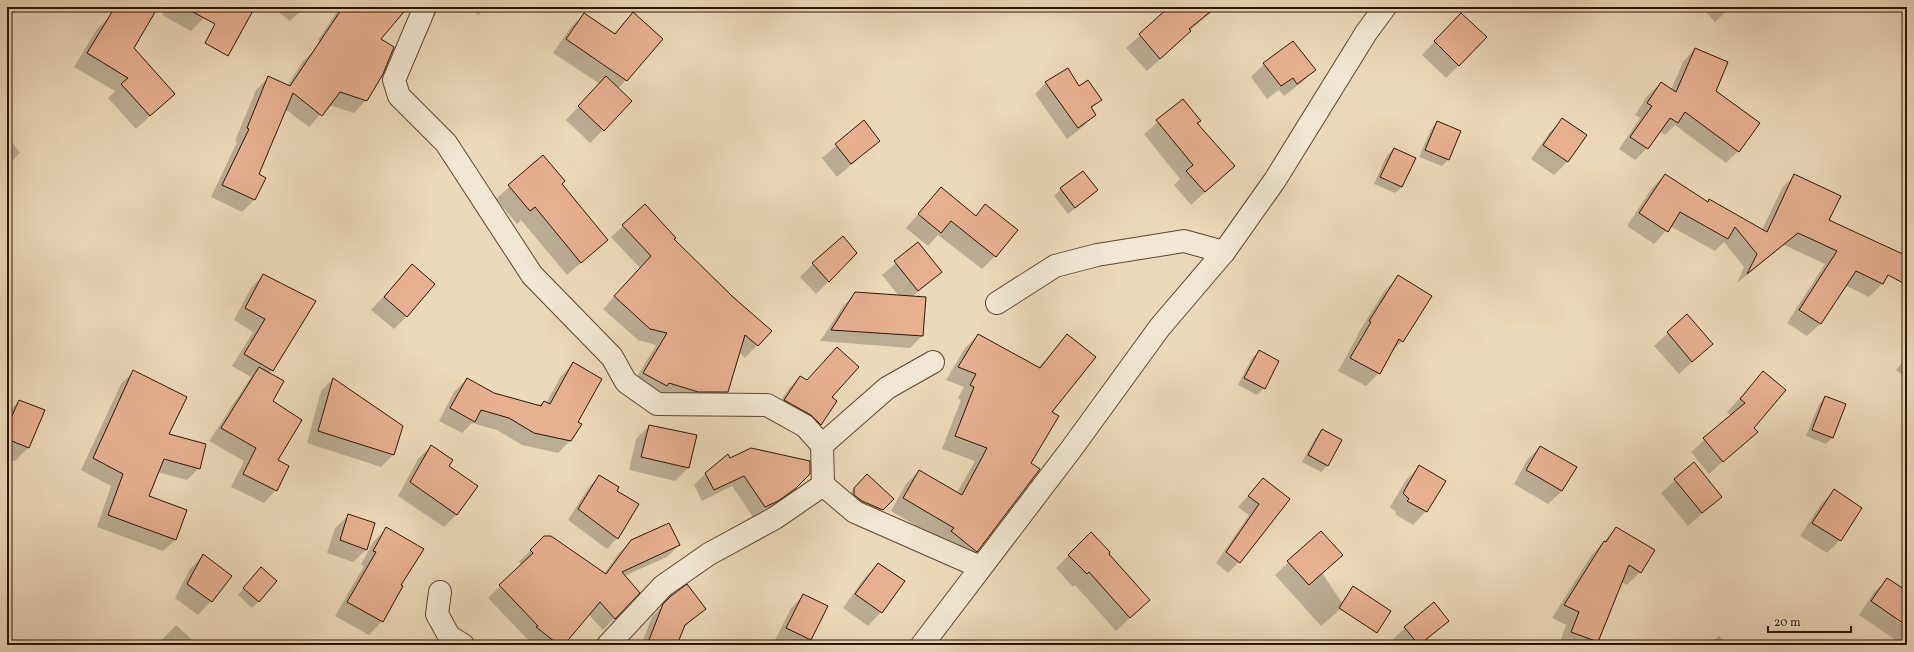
<svg xmlns="http://www.w3.org/2000/svg" width="1914" height="652" font-family="Vollkorn,serif">
  <rect width="100%" height="100%" fill="#ecd8ba"/>
  <filter id="stains"><feTurbulence type="fractalNoise" baseFrequency=".005" numOctaves="4"/><feColorMatrix values="0 0 0 0 .2 0 0 0 0 .09 0 0 0 0 .02 0 0 0 .5 -.17"/></filter>
  <radialGradient id="worn" r=".72"><stop offset=".6" stop-color="#630" stop-opacity="0"/><stop offset="1" stop-color="#630" stop-opacity=".3"/></radialGradient>
  <g fill="#0003">
    <polygon points="120,7 157,7 133,48 174,94 136,129 108,98 115,91 74,67 97,29"/>
    <polygon points="166,7 210,7 204,18 191,31 162,15"/>
    <polygon points="272,7 305,7 290,21"/>
    <polygon points="340,7 406,7 379,39 366,100 354,113 329,105 309,127 285,109 258,175 265,178 254,200 242,212 211,197 237,142 235,141 256,90 268,78 287,86 303,61 316,49 347,63 318,40"/>
    <polygon points="470,7 487,7 478,15"/>
    <polygon points="1171,7 1218,7 1189,31 1177,44 1147,71 1126,48"/>
    <polygon points="1701,7 1731,7 1715,22"/>
    <polygon points="584,14 614,34 633,14 626,80 618,89 603,130 590,143 566,120 600,84 553,53 571,27"/>
    <polygon points="1448,27 1459,65 1446,78 1422,55"/>
    <polygon points="1695,49 1714,91 1738,151 1726,163 1675,125 1665,135 1659,131 1647,148 1635,160 1619,149 1640,118 1635,115 1648,95 1661,83 1671,90 1683,62"/>
    <polygon points="1264,64 1314,70 1301,83 1284,96 1279,90 1267,99 1251,77"/>
    <polygon points="1046,83 1100,100 1091,109 1095,115 1084,126 1067,139 1035,94"/>
    <polygon points="1183,100 1196,124 1234,166 1191,205 1174,185 1180,179 1144,134"/>
    <polygon points="1562,120 1585,135 1567,162 1554,175 1531,159 1549,133"/>
    <polygon points="864,122 879,141 837,177 822,158"/>
    <polygon points="1437,122 1460,132 1448,160 1442,166 1419,157 1431,129"/>
    <polygon points="7,136 20,153 7,166"/>
    <polygon points="1394,149 1402,187 1395,193 1374,184 1387,155"/>
    <polygon points="543,157 561,184 607,240 567,275 521,220 517,224 496,199"/>
    <polygon points="1665,175 1707,202 1709,200 1762,230 1782,188 1795,175 1828,220 1897,252 1882,284 1869,297 1845,285 1820,324 1807,336 1787,323 1825,264 1784,245 1737,283 1744,267 1724,242 1715,251 1670,226 1654,244 1627,226 1652,188"/>
    <polygon points="941,188 975,216 985,205 995,256 982,269 938,235 928,246 906,228"/>
    <polygon points="1061,189 1097,190 1068,214 1054,196"/>
    <polygon points="623,226 673,240 770,331 745,358 739,352 727,392 715,404 685,403 632,385 656,345 638,340 603,309 640,268 611,237"/>
    <polygon points="918,244 940,272 912,297 925,298 922,336 910,348 820,341 844,305 856,293 899,296 882,275"/>
    <polygon points="813,264 829,281 816,294 800,277"/>
    <polygon points="412,265 407,316 394,329 371,310"/>
    <polygon points="263,275 314,302 269,374 276,461 276,490 264,503 231,487 244,461 209,441 251,377 232,366 253,332 234,320 251,288"/>
    <polygon points="1398,277 1402,341 1390,354 1379,373 1366,386 1338,371 1358,335 1357,335 1385,290"/>
    <polygon points="1687,315 1712,344 1679,374 1654,346"/>
    <polygon points="978,335 1038,368 1067,336 1051,412 976,551 963,564 942,541 891,511 906,484 919,471 957,493 975,461 942,449 961,400 958,398 964,387 946,380 965,348"/>
    <polygon points="1259,352 1278,362 1264,388 1257,395 1238,385 1252,358"/>
    <polygon points="1907,357 1907,379 1896,370"/>
    <polygon points="573,364 577,422 570,441 558,453 522,445 497,430 472,423 462,433 439,421 454,392 467,379 494,394 540,406 546,403 561,376"/>
    <polygon points="133,372 167,435 199,468 187,480 157,472 147,497 176,539 163,551 97,527 111,486 81,470 121,384"/>
    <polygon points="1763,373 1753,428 1756,432 1709,474 1691,452 1731,416 1727,412"/>
    <polygon points="800,377 836,401 820,424 809,435 774,411 789,388"/>
    <polygon points="333,379 401,426 393,455 381,467 307,443 321,391"/>
    <polygon points="1825,398 1833,437 1826,444 1806,436 1819,404"/>
    <polygon points="19,401 44,411 28,448 15,461 7,458 7,413"/>
    <polygon points="649,426 688,468 675,481 629,470 636,439"/>
    <polygon points="1322,431 1328,465 1321,472 1302,462 1316,437"/>
    <polygon points="431,446 448,466 457,514 444,527 398,496 418,459"/>
    <polygon points="1540,447 1562,491 1548,504 1514,484 1527,460"/>
    <polygon points="730,459 809,473 782,500 753,517 732,486 702,501 694,485 706,473"/>
    <polygon points="1693,464 1720,497 1688,526 1661,493"/>
    <polygon points="1419,467 1426,511 1413,525 1395,514 1396,512 1390,507 1406,480"/>
    <polygon points="599,476 616,491 617,538 607,549 568,520 589,487"/>
    <polygon points="867,476 892,499 869,523 842,502"/>
    <polygon points="1263,479 1289,499 1239,562 1228,573 1216,563 1249,515 1238,507"/>
    <polygon points="1834,491 1840,540 1827,553 1800,536 1821,504"/>
    <polygon points="349,515 367,549 353,562 327,553 335,528"/>
    <polygon points="387,528 400,586 382,621 369,635 335,616 364,566 361,565 373,542"/>
    <polygon points="1616,528 1640,572 1627,585 1621,582 1596,645 1559,645 1566,625 1552,618 1591,556"/>
    <polygon points="544,537 604,574 619,553 631,541 679,545 667,557 624,576 638,593 603,630 588,614 563,645 533,645 488,598 522,565 519,562"/>
    <polygon points="1305,547 1344,606 1321,626 1275,575"/>
    <polygon points="1108,554 1149,600 1116,631 1075,585 1073,587 1056,568 1069,555"/>
    <polygon points="203,556 230,576 211,601 198,615 175,598 190,569"/>
    <polygon points="878,564 881,612 868,626 843,608 865,577"/>
    <polygon points="255,575 259,601 252,608 238,595"/>
    <polygon points="1888,579 1907,593 1907,625 1896,618 1895,619 1907,628 1907,645 1899,645 1900,643 1859,615 1874,592"/>
    <polygon points="672,596 705,609 683,628 676,645 641,645 652,617"/>
    <polygon points="803,596 826,607 808,645 784,645 775,640 791,608"/>
    <polygon points="1433,603 1448,620 1421,645 1395,645 1391,641"/>
    <polygon points="176,625 198,645 157,645"/>
    <polygon points="1719,636 1728,645 1710,645"/>
  </g>
  <g fill="#e7b091" stroke="#2d1405">
    <polygon points="115,7 158,7 134,48 175,94 150,116 121,84 128,78 87,53"/>
    <polygon points="184,7 255,7 228,56 205,43 215,24"/>
    <polygon points="343,7 408,7 381,39 394,47 383,74 367,101 340,92 322,116 293,93 259,174 266,178 255,200 222,185 249,129 247,128 268,76 290,86"/>
    <polygon points="1169,7 1216,7 1189,29 1191,31 1160,59 1139,34"/>
    <polygon points="633,12 663,39 627,81 566,39 584,13 615,34"/>
    <polygon points="1461,13 1487,37 1459,66 1434,41"/>
    <polygon points="1293,41 1316,70 1297,84 1293,78 1281,86 1263,63"/>
    <polygon points="1695,48 1728,62 1716,91 1760,123 1739,152 1685,112 1678,123 1670,118 1648,149 1630,137 1652,106 1647,103 1661,82 1676,92"/>
    <polygon points="1068,68 1079,86 1088,80 1102,100 1091,107 1096,115 1078,128 1045,82"/>
    <polygon points="606,76 632,101 604,131 578,106"/>
    <polygon points="1183,99 1201,121 1197,123 1235,166 1205,192 1186,171 1193,165 1156,120"/>
    <polygon points="1562,118 1587,135 1568,162 1543,145"/>
    <polygon points="864,120 880,141 851,164 835,144"/>
    <polygon points="1437,121 1461,131 1449,160 1425,150"/>
    <polygon points="1394,148 1416,158 1402,187 1380,177"/>
    <polygon points="543,155 565,181 562,184 608,240 581,263 535,207 530,211 508,185"/>
    <polygon points="1083,171 1098,190 1075,208 1060,188"/>
    <polygon points="1665,174 1708,202 1709,199 1767,232 1794,174 1841,196 1829,220 1907,256 1907,285 1888,275 1883,284 1856,271 1821,324 1799,310 1837,251 1798,233 1747,274 1757,254 1735,227 1728,239 1680,212 1668,232 1639,213"/>
    <polygon points="941,187 976,216 985,204 1018,230 996,257 951,221 941,233 918,214"/>
    <polygon points="645,204 676,238 674,239 733,297 772,331 758,346 745,335 728,392 698,392 669,383 667,386 643,373 667,333 650,329 614,296 651,256 622,225"/>
    <polygon points="843,236 857,253 829,282 812,263"/>
    <polygon points="918,242 942,272 918,291 894,261"/>
    <polygon points="412,264 435,284 407,317 384,297"/>
    <polygon points="263,274 316,301 273,371 244,354 265,319 245,308"/>
    <polygon points="1398,275 1432,296 1403,342 1399,339 1380,374 1350,358 1371,322 1369,321"/>
    <polygon points="855,292 926,297 923,336 831,330"/>
    <polygon points="1687,314 1713,344 1692,362 1667,332"/>
    <polygon points="978,334 1040,368 1067,334 1096,357 1052,412 1059,416 1031,463 1040,469 977,552 951,531 954,528 903,498 919,470 962,495 987,448 955,436 974,387 970,385 976,374 958,367"/>
    <polygon points="837,347 859,367 832,397 837,401 821,425 811,415 784,400 800,376 807,380"/>
    <polygon points="1259,350 1279,361 1265,389 1244,378"/>
    <polygon points="573,362 602,379 578,422 582,424 571,441 534,433 509,418 481,410 475,422 450,408 467,378 494,393 541,406 544,401 550,404"/>
    <polygon points="259,367 284,381 273,401 302,420 278,460 289,466 277,491 243,474 256,448 221,428"/>
    <polygon points="133,370 187,397 169,434 206,444 200,469 164,459 149,496 187,510 176,540 108,515 123,474 93,458"/>
    <polygon points="1763,371 1786,390 1754,428 1758,432 1723,462 1703,438 1745,403 1740,399"/>
    <polygon points="333,378 403,426 394,455 318,431"/>
    <polygon points="1825,396 1846,404 1833,438 1812,430"/>
    <polygon points="19,400 45,410 29,448 7,439 7,427"/>
    <polygon points="649,425 697,435 689,468 641,457"/>
    <polygon points="1322,429 1342,440 1328,466 1308,455"/>
    <polygon points="431,445 453,460 449,466 478,486 457,515 410,482"/>
    <polygon points="1540,446 1577,467 1562,491 1526,470"/>
    <polygon points="751,448 810,461 810,474 795,489 778,501 765,507 744,476 714,490 705,473 728,454 730,458"/>
    <polygon points="1694,462 1722,497 1702,513 1674,479"/>
    <polygon points="1419,465 1446,481 1427,512 1407,501 1409,499 1403,493"/>
    <polygon points="867,474 894,499 883,510 862,501 854,495 854,488"/>
    <polygon points="599,475 619,487 617,491 639,504 618,539 578,509"/>
    <polygon points="1263,478 1290,499 1240,563 1226,552 1259,504 1248,496"/>
    <polygon points="1834,489 1862,508 1841,541 1812,523"/>
    <polygon points="348,514 375,523 367,550 340,540"/>
    <polygon points="669,523 680,545 622,572 640,593 615,619 600,602 564,645 559,645 536,627 538,626 499,585 533,553 530,550 544,536 551,536 606,574 631,540"/>
    <polygon points="386,527 424,549 401,585 403,586 383,622 347,602 376,552 373,551"/>
    <polygon points="1616,527 1655,550 1641,573 1629,565 1598,642 1571,632 1579,612 1564,605 1604,541 1606,542"/>
    <polygon points="1321,531 1343,555 1309,585 1287,561"/>
    <polygon points="1091,532 1110,552 1109,554 1150,600 1130,618 1089,572 1087,574 1068,555"/>
    <polygon points="203,554 232,576 212,602 187,584"/>
    <polygon points="878,563 905,581 882,613 855,594"/>
    <polygon points="261,567 277,581 259,602 243,588"/>
    <polygon points="1887,578 1907,591 1907,626 1871,601"/>
    <polygon points="687,584 706,609 685,625 677,645 647,645 663,604 671,596"/>
    <polygon points="1353,586 1391,611 1377,633 1339,608"/>
    <polygon points="803,594 828,606 811,640 786,628"/>
    <polygon points="1434,602 1449,621 1419,645 1404,627"/>
  </g>
  <g fill="none" stroke-linecap="round" stroke-linejoin="round">
    <defs>
      <g id="street">
        <polyline points="425,7 394,80 399,96 446,143 532,275 612,357 626,382 657,404 767,405 805,426 822,445 823,485 855,512 980,567"/>
        <polyline points="997,303 1055,266 1097,255 1184,241 1224,252"/>
        <polyline points="822,445 887,388 933,362"/>
        <polyline points="440,592 437,614 449,636 463,645"/>
        <polyline points="608,645 663,586 709,554 775,518 823,485"/>
        <polyline points="922,645 1072,448 1160,327 1224,252 1275,180 1366,33 1385,7"/>
      </g>
    </defs>
    <use href="#street" stroke="#5d4532" stroke-width="24"/>
    <use href="#street" stroke="#f3e6d2" stroke-width="22"/>
  </g>
  <rect width="1914" height="652" fill="none" stroke="#ecd8ba" stroke-width="24"/>
  <rect x="8" y="8" width="1898" height="636" fill="none" stroke="#2d1405" stroke-width="2"/>
  <rect x="12" y="12" width="1890" height="628" fill="none" stroke="#2d1405"/>
  <path d="M1768 626v6h83v-6" fill="none" stroke="#2d1405" stroke-width="2"/>
  <text x="1774" y="626" font-size="12" fill="#2d1405" stroke="#f3e6d2" stroke-width="3" paint-order="stroke">20 m</text>
  <rect width="100%" height="100%" filter="url(#stains)"/>
  <rect width="100%" height="100%" fill="url(#worn)"/>
</svg>
